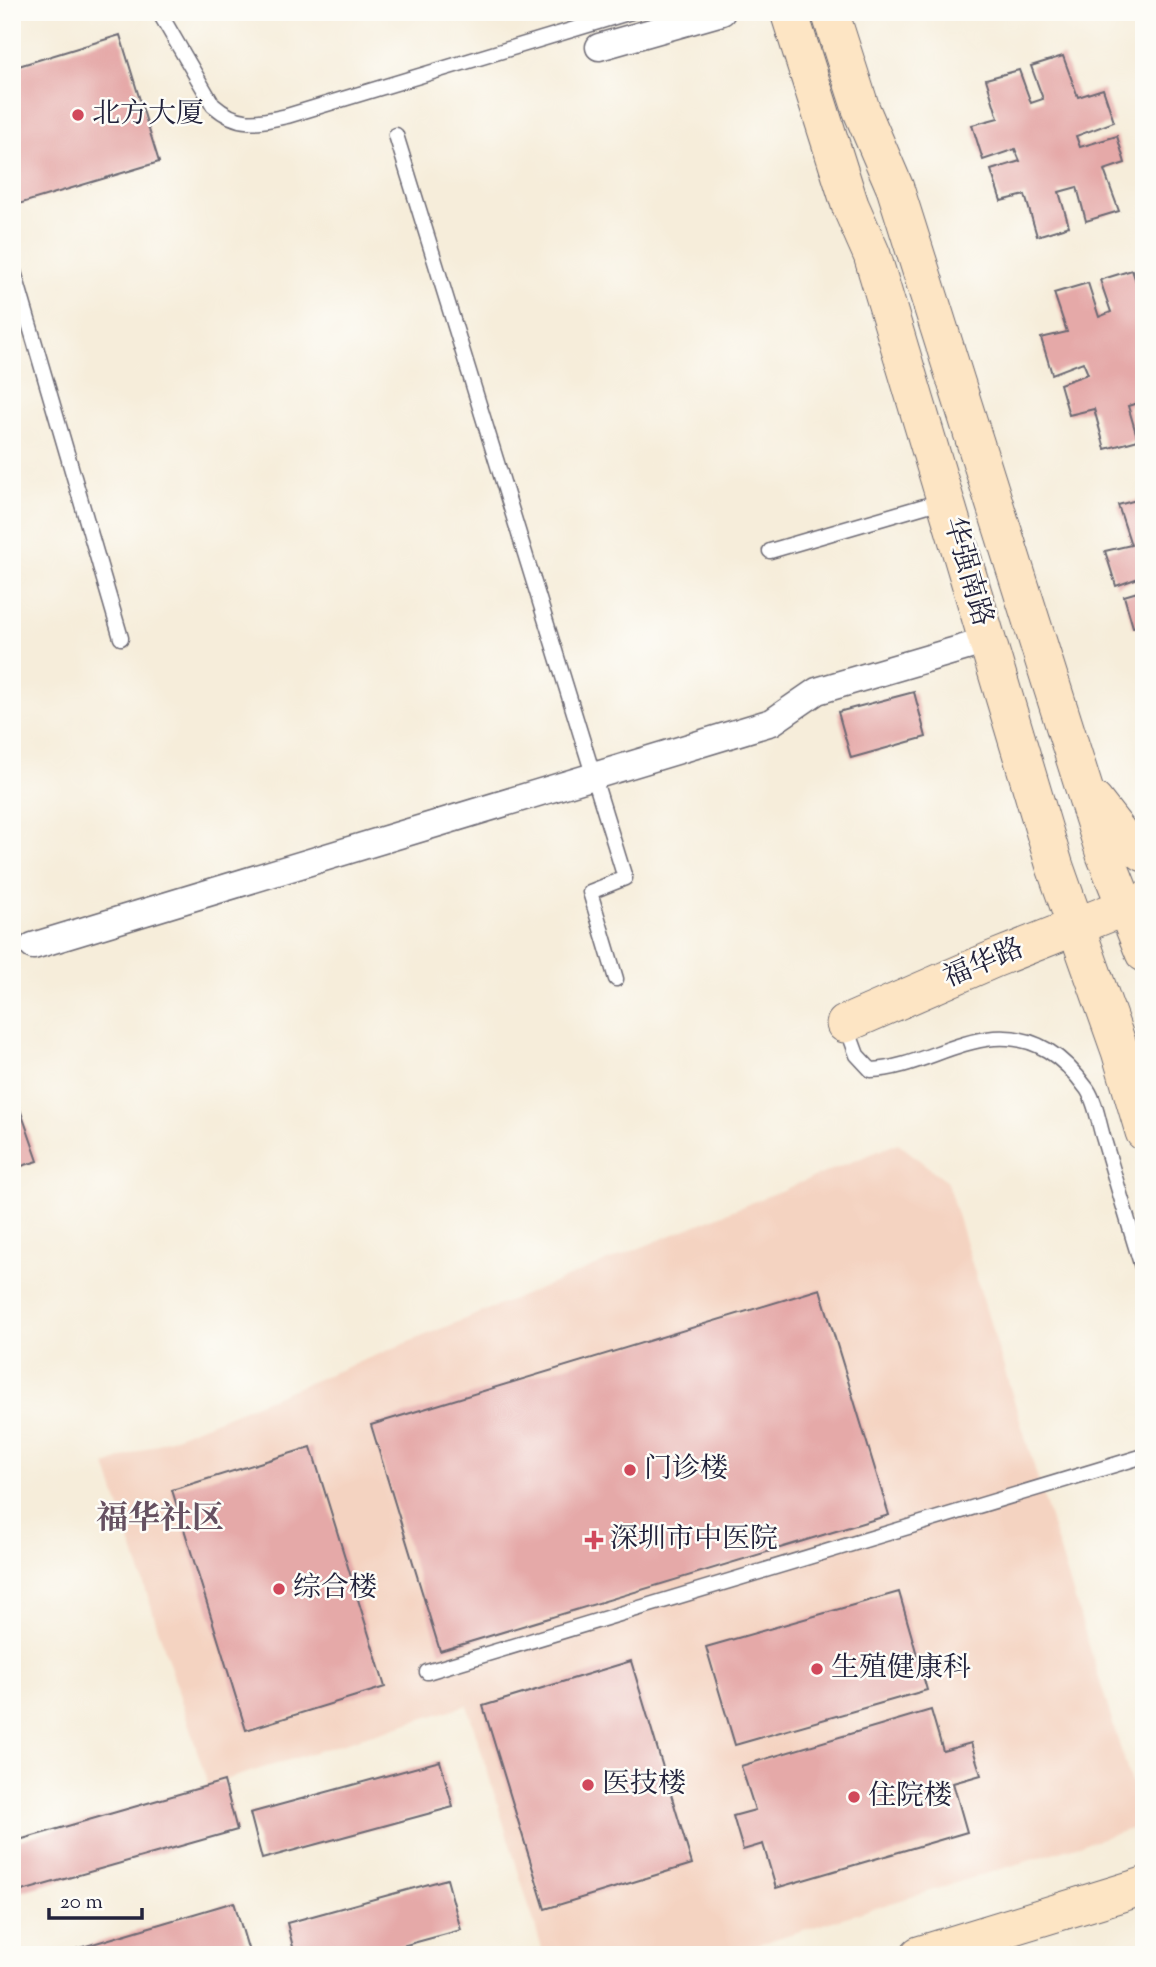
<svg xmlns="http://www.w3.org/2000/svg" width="1156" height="1967" font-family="'Sorts Mill Goudy','Noto Serif SC',serif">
  <rect width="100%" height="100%" fill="#fdfcf7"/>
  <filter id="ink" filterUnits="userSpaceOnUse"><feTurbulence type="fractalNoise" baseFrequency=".0143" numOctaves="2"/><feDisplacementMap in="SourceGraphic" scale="14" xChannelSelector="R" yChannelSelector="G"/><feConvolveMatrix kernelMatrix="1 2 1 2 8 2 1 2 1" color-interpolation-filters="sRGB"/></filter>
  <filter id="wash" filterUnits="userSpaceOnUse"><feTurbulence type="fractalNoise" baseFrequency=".00686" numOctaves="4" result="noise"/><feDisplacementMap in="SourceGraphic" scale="28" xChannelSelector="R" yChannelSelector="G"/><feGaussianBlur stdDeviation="1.57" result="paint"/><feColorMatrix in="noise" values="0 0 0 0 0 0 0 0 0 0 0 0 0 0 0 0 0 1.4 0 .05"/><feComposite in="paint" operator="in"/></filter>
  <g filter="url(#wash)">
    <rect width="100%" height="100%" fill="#f6edda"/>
    <polygon fill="#f4d3c1" points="898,1143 947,1182 1144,1825 723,1955 544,1955 467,1705 208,1785 106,1465"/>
    <g id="blocks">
      <g fill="#e5a9a8">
        <polygon points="120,35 159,162 12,206 12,68"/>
        <polygon points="1063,56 1078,97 1103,89 1114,122 1076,136 1080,147 1117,136 1125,163 1104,170 1119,211 1086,221 1077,187 1059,192 1069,226 1037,236 1025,195 1001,201 991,170 1020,161 1015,149 983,160 972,125 998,118 986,79 1019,70 1031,103 1043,99 1031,66"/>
        <polygon points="1132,270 1144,305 1144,401 1128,406 1138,440 1105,449 1094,409 1069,415 1060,384 1088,374 1083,362 1052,374 1041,338 1067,332 1054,293 1088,283 1099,317 1111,312 1100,280"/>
        <polygon points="1144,498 1144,576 1116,586 1105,551 1131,545 1118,505"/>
        <polygon points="1144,590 1144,625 1133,627 1124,596"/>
        <polygon points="914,692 926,737 851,758 838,712"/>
        <polygon points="12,1086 38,1161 12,1169"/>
        <polygon points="820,1289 889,1515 440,1651 371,1425"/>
        <polygon points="311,1447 385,1687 246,1730 172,1490"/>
        <polygon points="899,1592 927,1690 735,1745 706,1647"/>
        <polygon points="631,1661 692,1864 545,1909 483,1706"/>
        <polygon points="931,1710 943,1751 971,1743 981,1775 953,1783 967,1832 776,1888 763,1844 743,1850 733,1816 755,1810 741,1766"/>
        <polygon points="440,1761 453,1807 262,1859 250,1813"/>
        <polygon points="224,1781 237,1830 12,1894 12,1842"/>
        <polygon points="447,1879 461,1930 369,1955 295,1955 287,1923"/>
        <polygon points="234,1902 250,1955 59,1955 59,1954"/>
      </g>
    </g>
  </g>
  <g filter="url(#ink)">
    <use href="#blocks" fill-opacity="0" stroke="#6c6973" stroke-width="2"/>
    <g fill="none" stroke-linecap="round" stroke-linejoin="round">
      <defs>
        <g id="lane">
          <path d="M159,12L213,105C238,127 256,123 287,116L631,12"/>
          <polyline points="396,135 625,878 590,892 616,979"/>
          <polyline points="12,265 121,638"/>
          <polyline points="770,551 945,500"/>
          <path d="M846,1025L857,1055L871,1070C912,1069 951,1042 994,1038C1036,1035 1064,1057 1087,1089C1096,1102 1099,1125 1104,1140C1117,1184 1130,1229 1144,1273"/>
          <polyline points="427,1672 1144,1456"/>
        </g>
        <g id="street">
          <polyline points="599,47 722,12"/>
          <polyline points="33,946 772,722 817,691 987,641"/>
        </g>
        <g id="secondary">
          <polyline points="789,12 850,205 872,255 1055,867 1120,1051 1144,1132"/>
          <polyline points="830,12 861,109 895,188 1105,855 1144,953"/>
          <polyline points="1094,801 1122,837 1144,853"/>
          <polyline points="845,1024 994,959 1125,907 1144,901"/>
          <polyline points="919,1955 1144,1886"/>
        </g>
      </defs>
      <use href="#lane" stroke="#6c6973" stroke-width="17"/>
      <use href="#street" stroke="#6c6973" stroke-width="29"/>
      <use href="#secondary" stroke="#6c6973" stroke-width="39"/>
      <use href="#lane" stroke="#fff" stroke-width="14"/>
      <use href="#street" stroke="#fff" stroke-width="26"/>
      <use href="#secondary" stroke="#fde5c4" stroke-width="37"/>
    </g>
  </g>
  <g fill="#d1495b" stroke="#fdfcf7" stroke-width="2.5">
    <circle cx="78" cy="115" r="7"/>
    <circle cx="630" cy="1470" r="7"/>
    <path d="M590.5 1529.5h7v7h7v7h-7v7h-7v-7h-7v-7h7z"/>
    <circle cx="279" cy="1589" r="7"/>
    <circle cx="817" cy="1669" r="7"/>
    <circle cx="588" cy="1785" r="7"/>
    <circle cx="854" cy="1797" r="7"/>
  </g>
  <g text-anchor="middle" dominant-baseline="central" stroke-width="5" stroke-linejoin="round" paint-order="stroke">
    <g font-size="28" fill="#22223b" stroke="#fdfcf7" text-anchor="start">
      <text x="92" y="115">北方大厦</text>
      <text x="644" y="1470">门诊楼</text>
      <text x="610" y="1540">深圳市中医院</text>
      <text x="293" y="1589">综合楼</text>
      <text x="831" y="1669">生殖健康科</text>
      <text x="602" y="1785">医技楼</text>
      <text x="868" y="1797">住院楼</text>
    </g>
    <g font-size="28" fill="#22223b" stroke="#fdfcf7">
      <text transform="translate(967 572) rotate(74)">华强南路</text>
      <text transform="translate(984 964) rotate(-23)">福华路</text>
    </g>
    <g font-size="32" font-weight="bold" fill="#665161" stroke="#fdfcf7">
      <text x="160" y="1520">福华社区</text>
    </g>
  </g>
  <rect width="1156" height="1967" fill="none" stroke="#fdfcf7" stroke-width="42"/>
  <path d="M49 1908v10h93v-10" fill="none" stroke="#22223b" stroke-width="3.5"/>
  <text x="60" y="1908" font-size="21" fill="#22223b" stroke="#fdfcf7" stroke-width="5" paint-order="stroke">20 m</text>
</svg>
